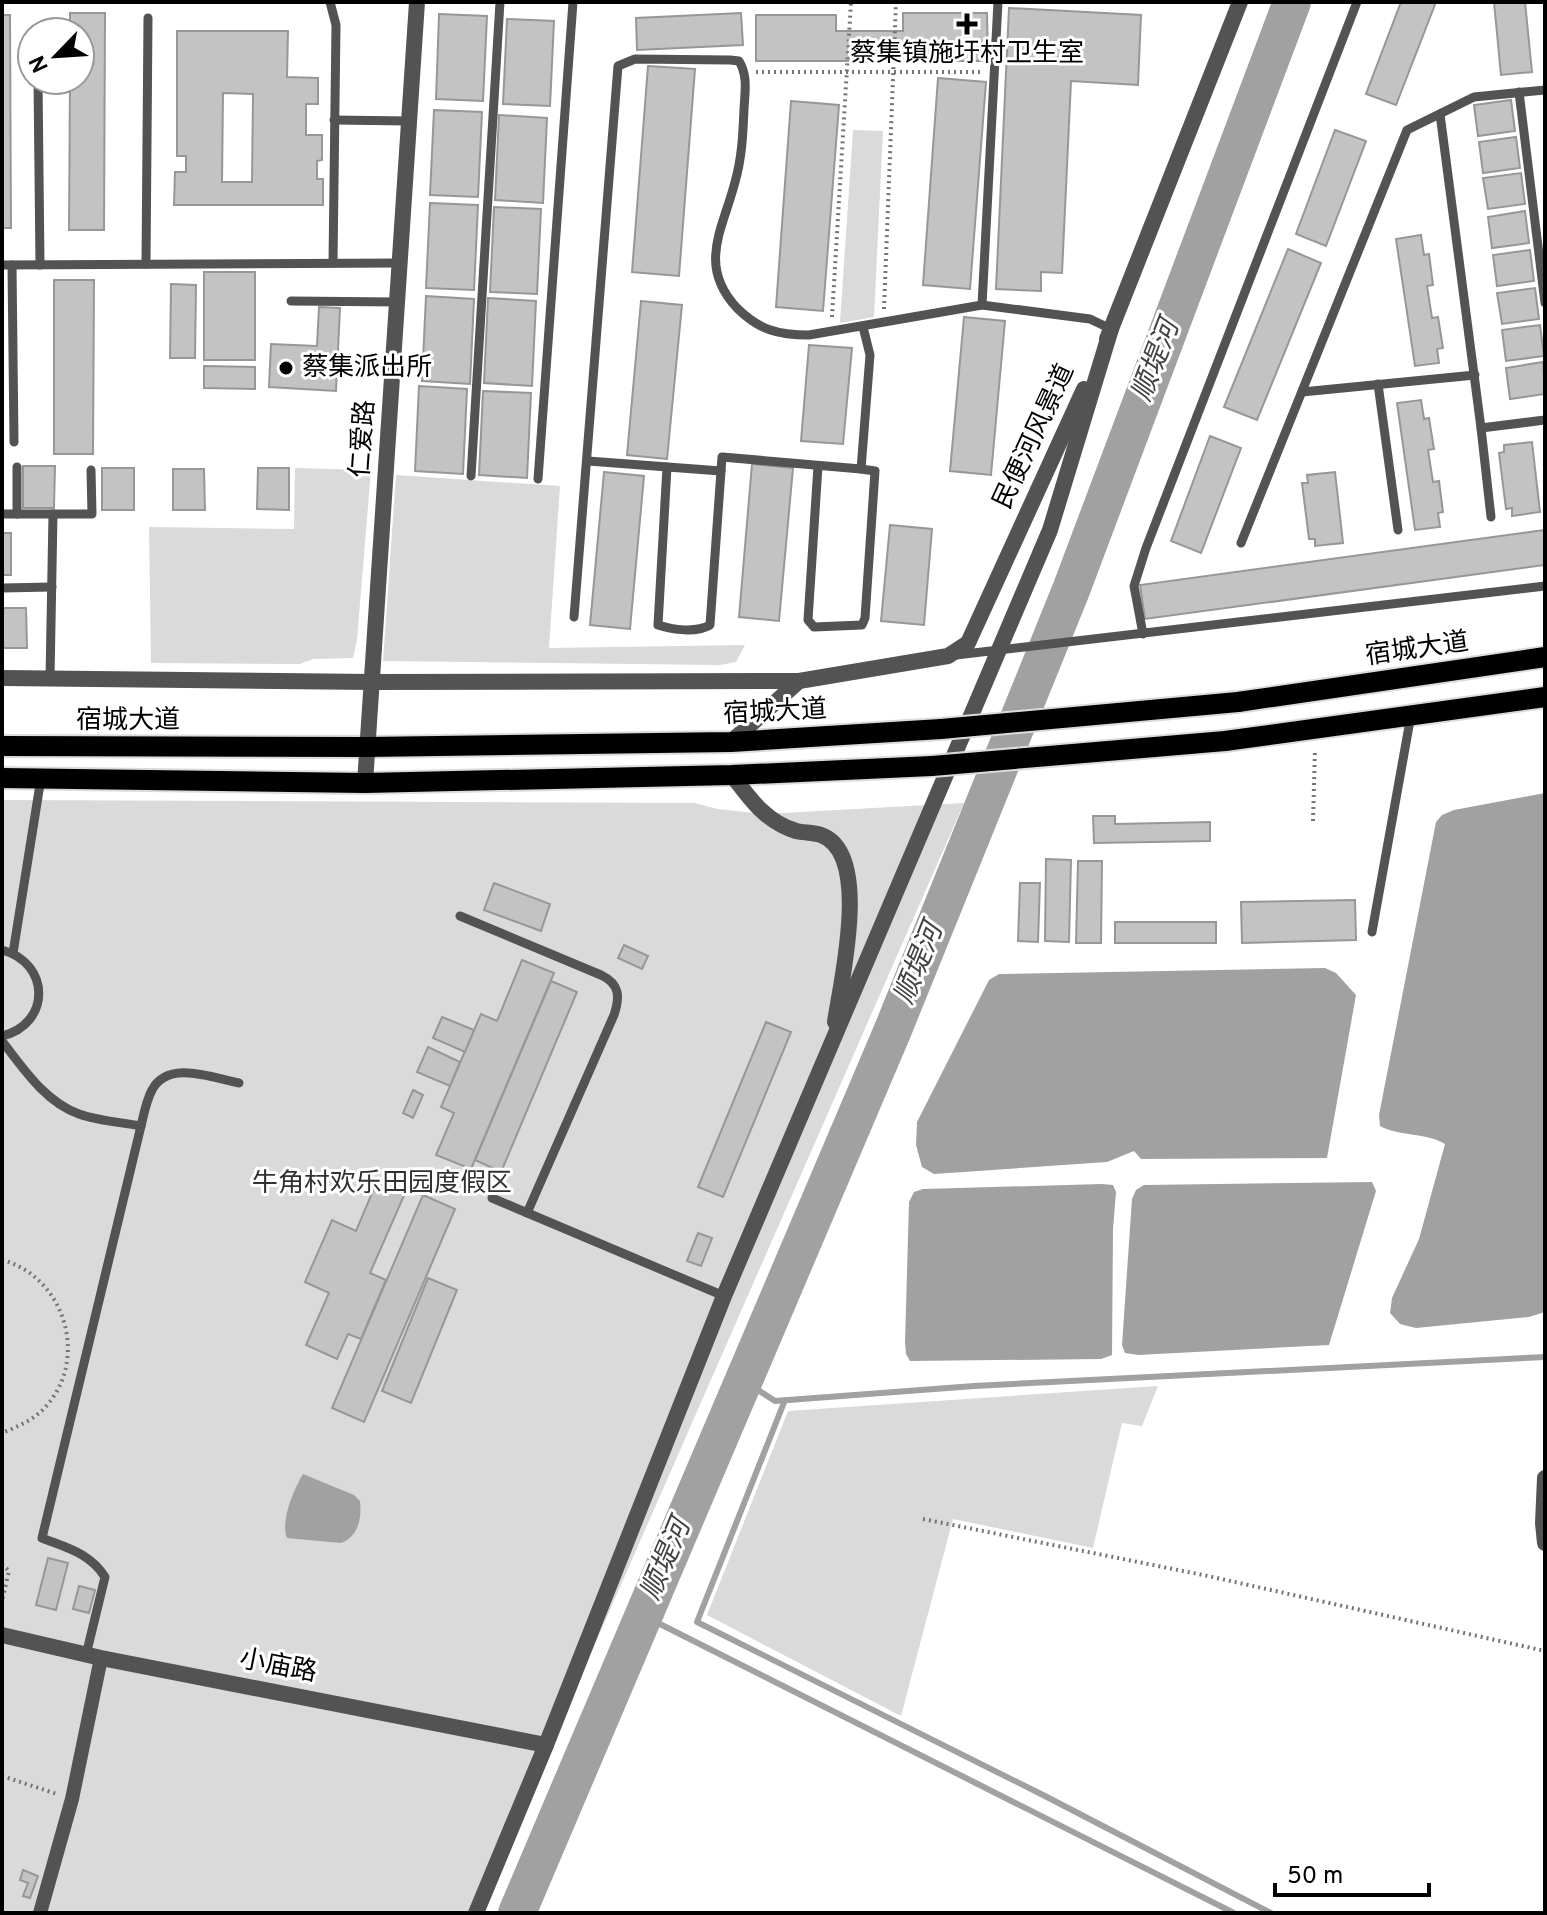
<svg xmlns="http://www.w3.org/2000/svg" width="1547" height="1915" font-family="Overpass,'Noto Sans SC',sans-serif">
  <rect width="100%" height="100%" fill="#fff"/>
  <g fill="#dadada">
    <polygon points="853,130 883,131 874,317 840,323"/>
    <polygon points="295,468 371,470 357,640 353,658 313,659 300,664 151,663 149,527 294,529"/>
    <polygon points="396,475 560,486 549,648 745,645 736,662 720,665 383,661"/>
    <polygon points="2,800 695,803 717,809 765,814 964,803 477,1913 2,1913"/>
    <polygon points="1158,1386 1142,1426 1122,1423 1093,1548 953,1519 901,1716 707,1615 788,1411"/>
  </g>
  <g fill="#a1a1a1">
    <path d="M1545,793V1312L1529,1317L1416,1328L1400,1324L1390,1313L1392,1298L1419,1239L1445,1144C1425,1132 1401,1137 1380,1126L1379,1115L1436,822L1442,815L1454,810Z"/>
    <polygon points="1325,968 1336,973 1356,995 1327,1158 1141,1159 1134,1151 1107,1162 934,1174 922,1167 916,1145 917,1122 989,980 999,974"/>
    <polygon points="1372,1182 1376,1191 1329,1345 1138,1355 1125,1353 1122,1345 1132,1199 1136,1190 1144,1185"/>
    <polygon points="1102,1184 1113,1185 1116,1192 1113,1229 1112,1355 1101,1359 910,1361 906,1354 905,1343 909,1202 914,1192 923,1189"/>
    <path d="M303,1474L354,1495L360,1501C362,1518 358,1537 341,1543L287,1538C280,1521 294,1489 303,1474Z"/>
  </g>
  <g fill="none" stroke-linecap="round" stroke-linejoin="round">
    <g stroke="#a1a1a1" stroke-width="6">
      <polyline points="744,1381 775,1401 974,1386 1545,1357"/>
      <polyline points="785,1400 697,1622 1043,1795 1271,1913"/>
      <polyline points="644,1616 1234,1913"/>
    </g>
    <polyline stroke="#a1a1a1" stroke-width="38" points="517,1913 892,1032 1071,590 1292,2"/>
  </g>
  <g fill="#c3c3c3" stroke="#979797" stroke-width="2" fill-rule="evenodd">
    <polygon points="1401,2 1436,2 1396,105 1366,94"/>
    <polygon points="1494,2 1525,2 1532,72 1501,75"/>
    <polygon points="1009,8 1141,15 1138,85 1071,81 1062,273 1041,272 1041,291 996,289"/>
    <polygon points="70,13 105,13 104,230 69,230 70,80 80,80 80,32 70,32"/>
    <polygon points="741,13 743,45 637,50 636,18"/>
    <polygon points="903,13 987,13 988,61 756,61 756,15 836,15 836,31 903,31"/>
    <polygon points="439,14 487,16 483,101 436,99"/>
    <polygon points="2,15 10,15 11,228 2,228"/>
    <polygon points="507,19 554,21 550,106 503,104"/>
    <path d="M177,31H288L287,77L318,78V104H306V135H322V160L317,161V179H323V205H174L175,172H186V156H177ZM223,93L253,94L252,182H222Z"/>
    <polygon points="648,66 695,69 679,276 632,272"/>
    <polygon points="938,78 986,82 970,289 923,285"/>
    <polygon points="1511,100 1515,131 1478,136 1474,105"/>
    <polygon points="791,101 839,105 823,311 776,307"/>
    <polygon points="434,110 482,112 478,197 430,195"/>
    <polygon points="499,115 547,118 543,203 495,200"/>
    <polygon points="1335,130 1366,141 1326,246 1296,234"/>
    <polygon points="1516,137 1520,168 1483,173 1479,142"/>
    <polygon points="1521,173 1525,204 1488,209 1483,178"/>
    <polygon points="430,203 478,205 474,290 426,288"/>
    <polygon points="494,207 541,209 537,294 490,292"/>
    <polygon points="1525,211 1529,243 1492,248 1488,217"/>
    <polygon points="1421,235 1424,255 1429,254 1433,285 1427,286 1432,318 1438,317 1443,348 1437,349 1439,363 1415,366 1396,239"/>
    <polygon points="1288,249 1321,263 1257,420 1224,407"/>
    <polygon points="1530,250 1534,281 1497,286 1493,255"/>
    <rect x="204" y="272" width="51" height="88"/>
    <polygon points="54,280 94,280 93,454 54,454"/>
    <polygon points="171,284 196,285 195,358 170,358"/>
    <polygon points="1535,288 1539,319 1502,324 1497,293"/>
    <polygon points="426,296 474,299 470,384 422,381"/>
    <polygon points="488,298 536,301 532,386 484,383"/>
    <polygon points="641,301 682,305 667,459 627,455"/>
    <polygon points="319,307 340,308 336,391 269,387 271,344 317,346"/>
    <polygon points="964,317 1005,321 991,475 950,471"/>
    <polygon points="1540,325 1544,356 1506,361 1502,330"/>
    <polygon points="809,345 852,348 843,444 801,441"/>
    <polygon points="1543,362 1545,394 1510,399 1506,368"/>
    <polygon points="204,366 255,367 255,389 204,388"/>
    <polygon points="419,386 467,389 463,474 415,471"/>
    <polygon points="483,391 531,393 527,478 479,475"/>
    <polygon points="1421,400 1424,419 1429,418 1434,449 1428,450 1433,482 1439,481 1443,512 1438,513 1440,527 1415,530 1397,403"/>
    <polygon points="1210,436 1241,448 1201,553 1171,541"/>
    <polygon points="1532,442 1540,512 1512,516 1512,508 1506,509 1499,453 1504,452 1504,445"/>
    <polygon points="752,464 793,468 779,621 739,617"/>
    <polygon points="23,466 55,466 54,508 23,508"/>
    <rect x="102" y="468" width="32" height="42"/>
    <polygon points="258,468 289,468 289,510 257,509"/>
    <polygon points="173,469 204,469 205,510 173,510"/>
    <polygon points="604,472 644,476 630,629 590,625"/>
    <polygon points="1335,472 1343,543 1315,546 1315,539 1309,539 1302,483 1308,483 1307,475"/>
    <polygon points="890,525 932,529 924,625 881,621"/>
    <polygon points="1545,530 1545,565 1145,619 1140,585"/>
    <rect x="2" y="533" width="9" height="42"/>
    <polygon points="2,608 26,608 27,648 2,648"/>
    <polygon points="1093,816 1115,816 1115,824 1210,822 1210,841 1094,843"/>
    <polygon points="1046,859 1071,860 1069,942 1045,941"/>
    <polygon points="1078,861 1102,861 1101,943 1076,943"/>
    <polygon points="494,883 550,904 541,931 484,910"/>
    <polygon points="1020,883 1040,883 1038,942 1018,941"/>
    <polygon points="1355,900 1356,940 1242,943 1241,902"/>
    <rect x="1115" y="922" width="101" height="21"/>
    <polygon points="624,945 648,956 642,969 618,958"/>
    <polygon points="522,960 554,973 471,1169 436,1155 454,1113 441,1107 481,1014 497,1021"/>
    <polygon points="551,981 577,992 501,1172 475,1160"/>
    <polygon points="442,1017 474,1030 465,1052 433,1038"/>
    <polygon points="766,1022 791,1032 723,1197 698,1187"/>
    <polygon points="428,1047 460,1062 450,1086 417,1072"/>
    <polygon points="413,1090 423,1095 413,1118 403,1113"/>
    <polygon points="378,1179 406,1191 370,1273 386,1280 361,1339 348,1334 337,1359 306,1345 329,1293 305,1282 332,1220 356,1231"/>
    <polygon points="423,1195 455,1209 364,1422 332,1408"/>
    <polygon points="698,1233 712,1238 701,1266 687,1261"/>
    <polygon points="428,1278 457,1290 411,1403 382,1391"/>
    <polygon points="48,1558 68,1563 56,1610 36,1605"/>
    <polygon points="79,1586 95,1590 89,1613 73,1609"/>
    <polygon points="23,1870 38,1876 30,1898 23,1896 28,1883 20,1880"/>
  </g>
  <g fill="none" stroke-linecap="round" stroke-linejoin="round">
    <defs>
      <g id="primary">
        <polyline points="1238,702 1545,657"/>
        <polyline points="1225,741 1545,697"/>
        <polyline points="2,746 367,747 731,742 941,729"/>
        <polyline points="2,778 365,783 732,775 932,766"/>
      </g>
    </defs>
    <use href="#primary" stroke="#dbdbdb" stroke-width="24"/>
    <g stroke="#757575" stroke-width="4" stroke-dasharray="2 4" stroke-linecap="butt">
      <polyline points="756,72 980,72"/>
      <polyline points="884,309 896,2"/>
      <polyline points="832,317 851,2"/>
      <polyline points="1313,821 1315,750"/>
      <path d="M2,1260C63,1276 89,1355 48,1404C36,1419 19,1426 2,1433"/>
      <polyline points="923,1519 1208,1576 1545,1651"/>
      <polyline points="2,1564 9,1571 2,1601"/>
      <polyline points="2,1776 57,1794"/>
    </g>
    <g stroke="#535353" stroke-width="9">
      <polyline points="330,2 336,25 333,263"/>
      <polyline points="38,80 40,265"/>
      <polyline points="1519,92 1545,303"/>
      <polyline points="1440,114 1481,428 1545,420"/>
      <polyline points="334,120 409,121"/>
      <polyline points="146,264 148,18"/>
      <polyline points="2,265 399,263"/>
      <polyline points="12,265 14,442"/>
      <polyline points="291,301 397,302"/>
      <polyline points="982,305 998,2"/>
      <polyline points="1378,384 1398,530"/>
      <polyline points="1302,392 1475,375"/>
      <polyline points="1481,428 1491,517"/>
      <polyline points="588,461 721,471 722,457 861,469 870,355 863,327"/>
      <polyline points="818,466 808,620 814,627 862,625 865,618 875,471 861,469"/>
      <path d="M667,467L658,625C673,630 696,633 710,625L721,471"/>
      <polyline points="471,476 500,2"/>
      <polyline points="538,479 573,2"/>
      <polyline points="2,514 53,514 50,678"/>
      <polyline points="17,514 17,467"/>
      <polyline points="53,514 92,514 91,470"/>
      <polyline points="1241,543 1407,130 1474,97 1545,90"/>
      <polyline points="2,588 52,587"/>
      <path d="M574,617L618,66L635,59L730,60L739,61C748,76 745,91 744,109C743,133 742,158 735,182C723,229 697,265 737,308C759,330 778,335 809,335L982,305L1090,319L1111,329"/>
      <polyline points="1143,634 1134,586 1146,548 1357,2"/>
      <polyline points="956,655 1545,586"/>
      <path d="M460,916L601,975C620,984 620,997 614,1015L527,1213"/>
      <polyline points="1372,932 1411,715"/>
      <path d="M2,950C51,963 51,1024 2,1036"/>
      <polyline points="13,953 41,778"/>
      <path d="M2,1041C23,1068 45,1102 79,1114C98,1121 121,1122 141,1126"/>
      <polyline points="492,1198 724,1296"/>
      <path d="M86,1655L105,1577C90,1553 67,1548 42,1538L141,1126C144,1114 146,1101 152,1090C168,1059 213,1078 239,1083"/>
    </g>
    <polyline stroke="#535353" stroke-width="14" points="40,1913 72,1799 101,1658"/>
    <g stroke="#535353" stroke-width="16">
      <polyline points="1107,339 1240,2"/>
      <polyline points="2,678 372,682 799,681"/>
      <polyline points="731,742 799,681 948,656 968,643 1084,389"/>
      <path d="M732,775C750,799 766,822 796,831C804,833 813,832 821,835C872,853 841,981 835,1022"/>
      <polyline points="365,783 417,2"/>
      <polyline points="1545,1478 1543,1523 1545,1543"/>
      <polyline points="2,1635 101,1658 546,1745"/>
      <polyline points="476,1913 546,1745 724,1296 1050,530 1111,329"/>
    </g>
    <use href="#primary" stroke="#000" stroke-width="20"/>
    <defs>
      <g id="primary-bridge">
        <polyline points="941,729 1238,702"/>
        <polyline points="932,766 1225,741"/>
      </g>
    </defs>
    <use href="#primary-bridge" stroke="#dbdbdb" stroke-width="24" stroke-linecap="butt"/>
    <use href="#primary-bridge" stroke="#000" stroke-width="20"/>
  </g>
  <g fill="#000" stroke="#fff" stroke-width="3">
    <path d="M963 12h8v8h8v8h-8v8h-8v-8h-8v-8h8z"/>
    <circle cx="286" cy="368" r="8"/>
  </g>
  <g text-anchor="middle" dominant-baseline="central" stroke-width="6" stroke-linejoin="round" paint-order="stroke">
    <g font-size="26" fill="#000" stroke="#fff">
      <text x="967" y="54">蔡集镇施圩村卫生室</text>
      <text x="302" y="368" text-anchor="start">蔡集派出所</text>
    </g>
    <g font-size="26" fill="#000" stroke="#fff">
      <text transform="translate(1035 437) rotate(-65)">民便河风景道</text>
      <text transform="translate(364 439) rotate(-86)">仁爱路</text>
      <text transform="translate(1417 650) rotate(-8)">宿城大道</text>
      <text transform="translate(775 713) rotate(-3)">宿城大道</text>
      <text x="128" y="721">宿城大道</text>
      <text transform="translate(278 1667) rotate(11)">小庙路</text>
    </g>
    <g font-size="26" fill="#313131" stroke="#fff">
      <text x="382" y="1184">牛角村欢乐田园度假区</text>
    </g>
    <g font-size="28" font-style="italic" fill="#424242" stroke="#fff">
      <text transform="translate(1157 361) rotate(-69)">顺堤河</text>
      <text transform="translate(920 964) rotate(-68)">顺堤河</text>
      <text transform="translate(667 1560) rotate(-67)">顺堤河</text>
    </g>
  </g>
  <rect width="1547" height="1915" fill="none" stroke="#000000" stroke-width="8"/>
  <g transform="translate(56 56) rotate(245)"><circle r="38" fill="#ffffff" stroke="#999999" stroke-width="2"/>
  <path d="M0-6L14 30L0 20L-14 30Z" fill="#000000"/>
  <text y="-12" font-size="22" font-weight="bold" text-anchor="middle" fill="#000000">N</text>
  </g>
  <path d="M1275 1883v12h154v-12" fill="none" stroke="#000000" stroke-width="4"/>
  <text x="1287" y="1883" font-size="24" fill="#000000" stroke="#ffffff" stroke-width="6" paint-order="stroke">50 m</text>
</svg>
